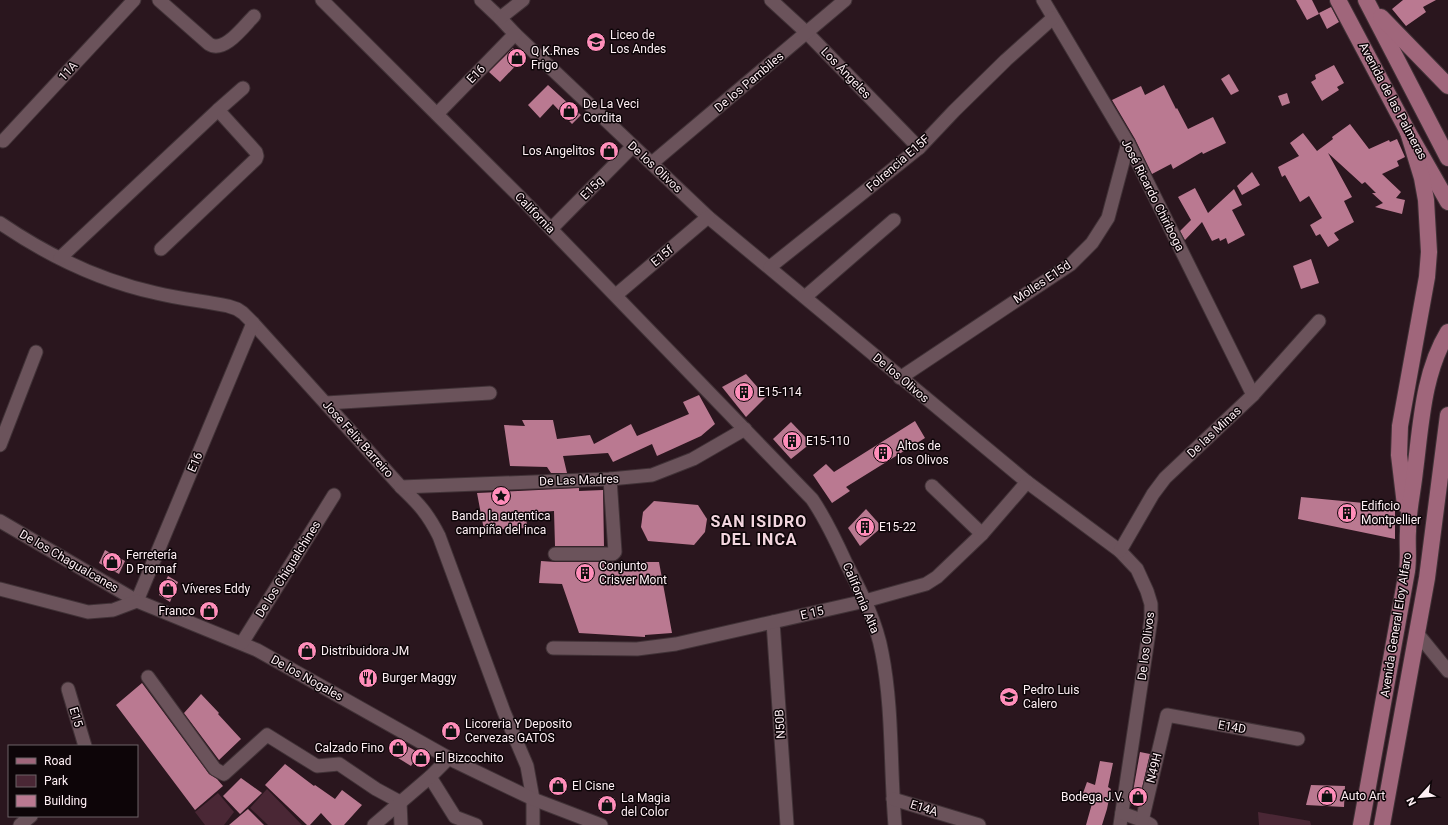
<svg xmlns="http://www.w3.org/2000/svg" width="1448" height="825" font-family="Roboto,sans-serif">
  <rect width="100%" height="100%" fill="#2a161e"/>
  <g fill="#4a2735">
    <polygon points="267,789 302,825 268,825 250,808"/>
    <polygon points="218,793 234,812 224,825 205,825 195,812"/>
    <polygon points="1258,812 1310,821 1311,825 1259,825"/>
  </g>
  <g fill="#ba7991">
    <polygon points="1296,0 1312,0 1319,14 1307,20"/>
    <polygon points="1403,0 1436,0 1423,7 1426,12 1406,26 1392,9"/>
    <polygon points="1331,7 1339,22 1327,29 1319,13"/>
    <polygon points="513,48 523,58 500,82 489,72"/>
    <polygon points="1334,65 1344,83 1337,87 1339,90 1322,101 1311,82 1316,79 1315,75"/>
    <polygon points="1229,74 1239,91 1231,95 1221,79"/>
    <polygon points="548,85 581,115 572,124 553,104 540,118 528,105"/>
    <polygon points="1164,85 1176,109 1177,108 1188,129 1213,117 1226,143 1203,154 1202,152 1173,169 1171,164 1152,174 1135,139 1112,100 1141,86 1145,95"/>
    <polygon points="1287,93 1290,103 1282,106 1278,96"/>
    <polygon points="1350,124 1369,149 1389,140 1390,142 1397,139 1405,157 1397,161 1399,166 1382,174 1401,192 1396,198 1405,200 1402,214 1375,207 1383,203 1372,193 1376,193 1365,182 1362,184 1328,153 1352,197 1344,201 1354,222 1334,233 1339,240 1328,247 1320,234 1316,236 1310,225 1322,218 1309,196 1300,202 1285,175 1282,177 1278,167 1299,156 1290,143 1303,133 1317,151 1333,139 1332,137"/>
    <polygon points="1252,172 1260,185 1242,195 1237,186"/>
    <polygon points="1195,188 1208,213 1234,189 1242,205 1232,210 1245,235 1228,244 1226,238 1220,241 1219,238 1212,241 1202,222 1185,240 1180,231 1191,220 1178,197"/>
    <polygon points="1311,259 1319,283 1301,289 1293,266"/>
    <polygon points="746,374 766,397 746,417 722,387"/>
    <polygon points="699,395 715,424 701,436 657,456 652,444 613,462 608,453 563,456 567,473 551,473 547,467 510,466 504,425 525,426 522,420 553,420 557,439 590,435 594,444 631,424 637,436 689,414 683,402"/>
    <polygon points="915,421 925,438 846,487 850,491 832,503 813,475 826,464 834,472"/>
    <polygon points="791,422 811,443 791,459 773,439"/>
    <polygon points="579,488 579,491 603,490 604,546 555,546 554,511 526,513 527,528 484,530 477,493"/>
    <polygon points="1301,497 1395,506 1395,539 1298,519"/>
    <polygon points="654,501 698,505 707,519 705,532 694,545 648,541 641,527 643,512"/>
    <polygon points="866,509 882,527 860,546 848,528"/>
    <polygon points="105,550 125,561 119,574 99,563"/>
    <polygon points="541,561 555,562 659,562 672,633 645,635 645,637 579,633 562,584 539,583"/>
    <polygon points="168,576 178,582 170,602 159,595"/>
    <polygon points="142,683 209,774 217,779 223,786 195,810 116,705"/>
    <polygon points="201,694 219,713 218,714 241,739 219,760 184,713"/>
    <polygon points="397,740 419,753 411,766 390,753"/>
    <polygon points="1140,752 1150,754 1138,805 1131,803"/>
    <polygon points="1100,761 1113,763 1108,787 1111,789 1107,809 1102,825 1086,825 1093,800 1082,796 1087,782 1095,785"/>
    <polygon points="285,764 314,786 315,785 335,799 342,790 362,805 344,825 332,825 321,813 310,825 307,825 265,785"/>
    <polygon points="241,778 262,793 240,814 223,796"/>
    <polygon points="1311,785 1345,786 1344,807 1306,805"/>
    <polygon points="248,809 264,825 229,825"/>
  </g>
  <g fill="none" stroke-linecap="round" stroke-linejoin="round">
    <defs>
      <g id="minor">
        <path d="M159,0L209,44C224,54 244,26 254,16"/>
        <path d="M322,0L519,196L812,499C825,518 836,541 846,563C861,592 876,620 882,653C893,709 890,768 895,825"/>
        <polyline points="481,0 500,18 515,34 708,217 1027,482 1120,551 1137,569 1147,591 1151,604 1151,619 1120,825"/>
        <polyline points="771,0 807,33 919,148"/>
        <polyline points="1043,0 1128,143 1253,395"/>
        <polyline points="500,18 523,0"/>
        <polyline points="437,114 515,34"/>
        <polyline points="3,141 134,0"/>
        <polyline points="652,163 845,0"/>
        <path d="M0,223C47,255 101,281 156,293C180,299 204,301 228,306L237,309L243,313L253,323L401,487C419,504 428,514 439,536L504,712L527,766L533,799V825"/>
        <polyline points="551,229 633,146"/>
        <polyline points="161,249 256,159 257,156 256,152 218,110"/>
        <polyline points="60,258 218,110 243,88"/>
        <polyline points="770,267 919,148 954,111 1006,60 1053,18"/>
        <polyline points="616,295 708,217"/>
        <polyline points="805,297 894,220"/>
        <polyline points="900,378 1071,264 1092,243 1108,218 1128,143"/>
        <polyline points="326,403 490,393"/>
        <polyline points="0,445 36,352"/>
        <polyline points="932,486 982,534"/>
        <polyline points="401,487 610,479 652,475 693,459 745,429"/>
        <polyline points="0,521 137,601 253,323"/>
        <polyline points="1120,551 1153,494 1165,478 1253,395 1319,321"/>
        <polyline points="555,554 613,554 615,552 610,479"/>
        <polyline points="0,589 88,612 113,610 137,601 257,650 456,762 533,799 601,825"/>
        <polyline points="773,622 787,825"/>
        <polyline points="1417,633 1448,671"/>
        <polyline points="242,643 334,495"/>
        <polyline points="553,648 637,649 676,644 865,601 926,584 937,577 982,534 1027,482"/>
        <polyline points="148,677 215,769 224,774 267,735 317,766 339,764 376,789 400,802 401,825"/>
        <polyline points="68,689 85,746"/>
        <polyline points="430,777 455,817 476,825"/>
        <polyline points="893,799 979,825"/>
        <polyline points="1122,813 1144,821 1151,825"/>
        <polyline points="1142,821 1167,715 1298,739"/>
        <polyline points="20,825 31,816"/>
        <polyline points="374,825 430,777 449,758"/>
      </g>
      <g id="major">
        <polyline points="1338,0 1408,132 1448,202"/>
        <polyline points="1366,0 1448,158"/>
        <polyline points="1381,17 1448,86"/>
        <polyline points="1405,505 1399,455 1400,426 1427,277 1429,252 1426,200 1422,178 1408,132"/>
        <path d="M1361,825L1407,571C1409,557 1407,545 1408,531C1408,511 1413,491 1415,471C1421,425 1423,373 1448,332"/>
        <polyline points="1382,825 1427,578 1448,415"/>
      </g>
    </defs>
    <use href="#minor" stroke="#413237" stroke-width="15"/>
    <use href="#major" stroke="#413237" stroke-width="18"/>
    <use href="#minor" stroke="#6b535b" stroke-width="13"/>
    <use href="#major" stroke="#a0667b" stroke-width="16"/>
  </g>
  <defs>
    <symbol id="school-disc" viewBox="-11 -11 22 22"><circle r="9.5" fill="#ff8eba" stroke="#0d0508"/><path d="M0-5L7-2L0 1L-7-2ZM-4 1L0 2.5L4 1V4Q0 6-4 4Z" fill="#111"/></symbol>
    <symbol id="shop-disc" viewBox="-11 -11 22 22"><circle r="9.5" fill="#ff8eba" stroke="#0d0508"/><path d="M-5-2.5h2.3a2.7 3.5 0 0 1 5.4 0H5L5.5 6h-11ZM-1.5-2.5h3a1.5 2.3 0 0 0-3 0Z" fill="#111"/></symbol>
    <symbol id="building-disc" viewBox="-11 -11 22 22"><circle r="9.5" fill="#ff8eba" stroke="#0d0508"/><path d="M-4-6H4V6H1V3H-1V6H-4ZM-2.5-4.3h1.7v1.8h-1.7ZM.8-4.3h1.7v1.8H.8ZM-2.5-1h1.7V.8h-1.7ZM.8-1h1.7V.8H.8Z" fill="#111"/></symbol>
    <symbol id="sight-disc" viewBox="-11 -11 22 22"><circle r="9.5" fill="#ff8eba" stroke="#0d0508"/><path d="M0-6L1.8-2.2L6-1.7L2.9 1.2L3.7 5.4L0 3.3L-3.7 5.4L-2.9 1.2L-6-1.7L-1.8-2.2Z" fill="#111"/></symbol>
    <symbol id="restaurant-disc" viewBox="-11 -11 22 22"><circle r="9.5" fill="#ff8eba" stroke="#0d0508"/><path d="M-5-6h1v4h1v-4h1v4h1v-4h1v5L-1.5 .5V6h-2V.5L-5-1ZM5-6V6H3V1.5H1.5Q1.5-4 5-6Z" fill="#111"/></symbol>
  </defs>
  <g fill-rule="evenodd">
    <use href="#school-disc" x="585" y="31" width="22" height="22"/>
    <use href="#shop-disc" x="506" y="47" width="22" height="22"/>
    <use href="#shop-disc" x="558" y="100" width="22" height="22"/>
    <use href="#shop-disc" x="598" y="140" width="22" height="22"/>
    <use href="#building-disc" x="733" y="381" width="22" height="22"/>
    <use href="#building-disc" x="781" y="430" width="22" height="22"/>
    <use href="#building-disc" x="872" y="442" width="22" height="22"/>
    <use href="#sight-disc" x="490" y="485" width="22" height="22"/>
    <use href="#building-disc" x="1336" y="502" width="22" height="22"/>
    <use href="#building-disc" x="854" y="516" width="22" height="22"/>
    <use href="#shop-disc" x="101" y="551" width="22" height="22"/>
    <use href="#building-disc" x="574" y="562" width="22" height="22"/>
    <use href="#shop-disc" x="157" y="578" width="22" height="22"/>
    <use href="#shop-disc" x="198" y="600" width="22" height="22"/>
    <use href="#shop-disc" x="296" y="640" width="22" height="22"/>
    <use href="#restaurant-disc" x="357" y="667" width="22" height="22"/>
    <use href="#school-disc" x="998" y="686" width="22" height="22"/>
    <use href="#shop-disc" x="440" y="720" width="22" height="22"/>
    <use href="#shop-disc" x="387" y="737" width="22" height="22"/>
    <use href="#shop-disc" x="410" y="747" width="22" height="22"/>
    <use href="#shop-disc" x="547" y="775" width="22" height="22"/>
    <use href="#shop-disc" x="1316" y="785" width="22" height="22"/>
    <use href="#shop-disc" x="1127" y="786" width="22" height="22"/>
    <use href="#shop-disc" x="596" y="794" width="22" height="22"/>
  </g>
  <g text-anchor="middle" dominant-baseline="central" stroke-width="3" stroke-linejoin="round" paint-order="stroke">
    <g font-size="12" fill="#feeff4" stroke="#0d0508" text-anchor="start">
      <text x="610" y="35">Liceo de<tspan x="610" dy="14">Los Andes</tspan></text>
      <text x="531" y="51">Q K.Rnes<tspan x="531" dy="14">Frigo</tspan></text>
      <text x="583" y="104">De La Veci<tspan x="583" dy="14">Cordita</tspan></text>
      <text x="595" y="151" text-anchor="end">Los Angelitos</text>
      <text x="758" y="392">E15-114</text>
      <text x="806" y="441">E15-110</text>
      <text x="897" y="446">Altos de<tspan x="897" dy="14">los Olivos</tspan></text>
      <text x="1361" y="506">Edificio<tspan x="1361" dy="14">Montpellier</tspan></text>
      <text x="501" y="516" text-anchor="middle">Banda la autentica<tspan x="501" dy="14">campiña del inca</tspan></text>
      <text x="879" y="527">E15-22</text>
      <text x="126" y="555">Ferretería<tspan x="126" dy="14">D Promaf</tspan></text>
      <text x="599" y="566">Conjunto<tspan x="599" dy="14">Crisver Mont</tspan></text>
      <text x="182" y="589">Víveres Eddy</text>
      <text x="195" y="611" text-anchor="end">Franco</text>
      <text x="321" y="651">Distribuidora JM</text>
      <text x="382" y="678">Burger Maggy</text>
      <text x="1023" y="690">Pedro Luis<tspan x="1023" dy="14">Calero</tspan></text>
      <text x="465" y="724">Licoreria Y Deposito<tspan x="465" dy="14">Cervezas GATOS</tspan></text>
      <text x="384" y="748" text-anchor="end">Calzado Fino</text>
      <text x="435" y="758">El Bizcochito</text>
      <text x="572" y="786">El Cisne</text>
      <text x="1341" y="796">Auto Art</text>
      <text x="1124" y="797" text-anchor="end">Bodega J.V.</text>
      <text x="621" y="798">La Magia<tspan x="621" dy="14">del Color</tspan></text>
    </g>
    <g font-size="12" fill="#feeff4" stroke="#0d0508">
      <text transform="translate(68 71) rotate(-47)">11A</text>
      <text transform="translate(846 73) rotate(46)">Los Ángeles</text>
      <text transform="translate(476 74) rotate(-46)">E16</text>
      <text transform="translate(749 82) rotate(-40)">De los Pambiles</text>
      <text transform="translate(1393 101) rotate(62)">Avenida de las Palmeras</text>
      <text transform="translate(898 163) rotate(-41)">Folrencia E15F</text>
      <text transform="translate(655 167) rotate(43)">De los Olivos</text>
      <text transform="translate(592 188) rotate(-45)">E15g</text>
      <text transform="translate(1153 195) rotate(63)">José Ricardo Chiriboga</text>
      <text transform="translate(535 213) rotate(46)">California</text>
      <text transform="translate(662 256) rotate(-40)">E15f</text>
      <text transform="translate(1042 282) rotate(-34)">Molles E15d</text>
      <text transform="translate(901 378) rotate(40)">De los Olivos</text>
      <text transform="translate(1214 432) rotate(-43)">De las Minas</text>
      <text transform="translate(358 439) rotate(48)">Jose Felix Barreiro</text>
      <text transform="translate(195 462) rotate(-67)">E16</text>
      <text transform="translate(579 480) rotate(-2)">De Las Madres</text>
      <text transform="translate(69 561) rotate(30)">De los Chagualcanes</text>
      <text transform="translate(288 569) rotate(-58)">De los Chigualchines</text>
      <text transform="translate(861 598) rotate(67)">California Alta</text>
      <text transform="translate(812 613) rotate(-13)">E 15</text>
      <text transform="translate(1396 625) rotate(-81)">Avenida General Eloy Alfaro</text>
      <text transform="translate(1146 646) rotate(-83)">De los Olivos</text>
      <text transform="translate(307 678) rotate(29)">De los Nogales</text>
      <text transform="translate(76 717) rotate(73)">E15</text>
      <text transform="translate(780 724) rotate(-94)">N50B</text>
      <text transform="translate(1232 727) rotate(10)">E14D</text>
      <text transform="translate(1154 768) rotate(-76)">N49H</text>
      <text transform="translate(924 808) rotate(17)">E14A</text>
    </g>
    <g font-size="16" font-weight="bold" letter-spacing="1" fill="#f3d6df" stroke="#0d0508">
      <text x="759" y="521">SAN ISIDRO<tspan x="759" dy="18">DEL INCA</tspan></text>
    </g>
  </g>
  <rect x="8" y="745" width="130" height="72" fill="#0d0508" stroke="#6d6366"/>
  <rect x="16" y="758" width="20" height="6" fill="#a0667b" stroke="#6d6366"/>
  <text x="44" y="765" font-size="12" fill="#feeff4">Road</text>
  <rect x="16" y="775" width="20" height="12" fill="#4a2735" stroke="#6d6366"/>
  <text x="44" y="785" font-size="12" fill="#feeff4">Park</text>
  <rect x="16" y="795" width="20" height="12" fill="#ba7991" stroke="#6d6366"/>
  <text x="44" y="805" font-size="12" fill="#feeff4">Building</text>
  <g transform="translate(1420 797) rotate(243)" stroke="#0d0508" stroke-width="3" paint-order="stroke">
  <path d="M0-3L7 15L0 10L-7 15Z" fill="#feeff4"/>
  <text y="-6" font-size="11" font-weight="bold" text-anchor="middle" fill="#feeff4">N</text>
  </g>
</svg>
